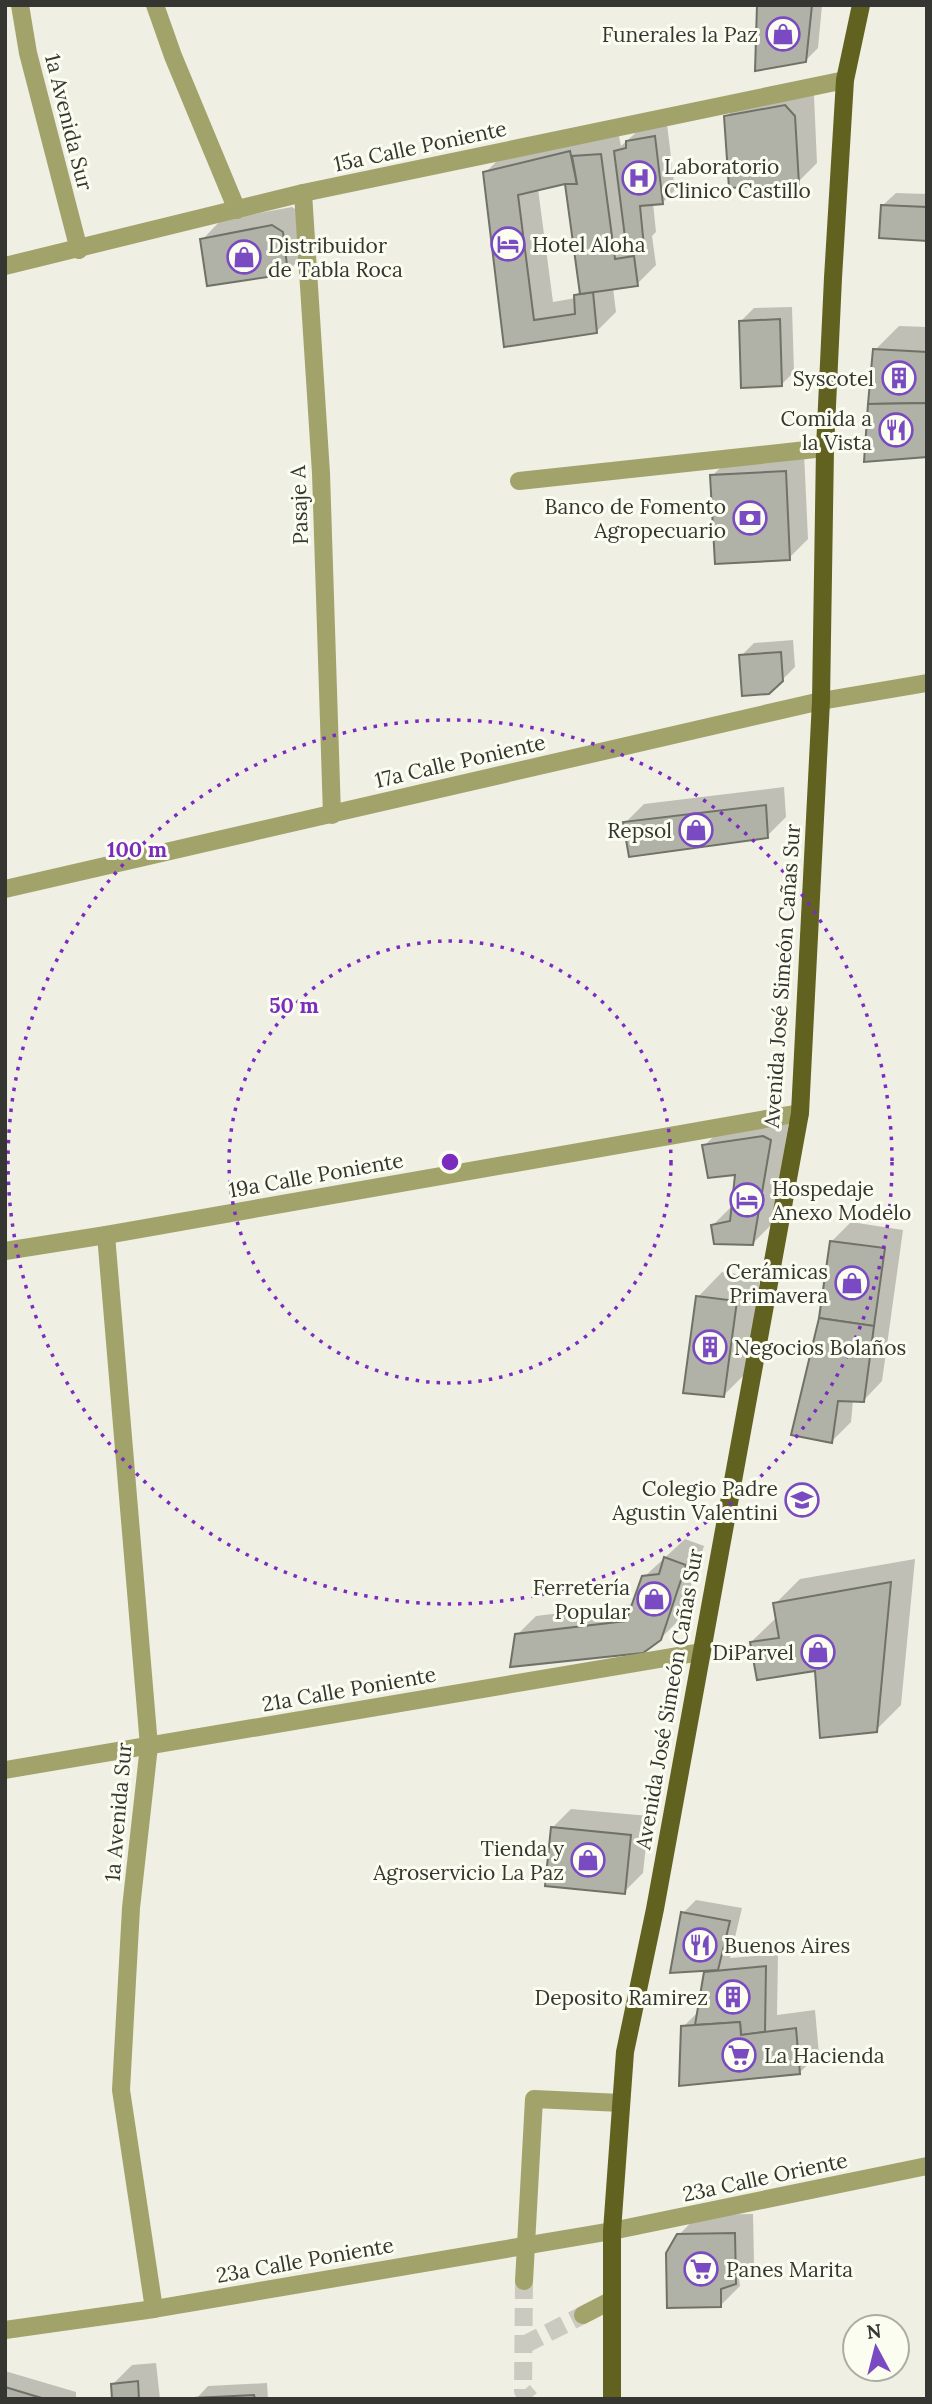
<svg xmlns="http://www.w3.org/2000/svg" width="932" height="2404" font-family="Lora,serif">
  <rect width="100%" height="100%" fill="#efefe4"/>
  <g fill="#0003" fill-rule="evenodd">
    <polygon points="759,5 822,5 818,48 805,61"/>
    <polygon points="805,87 814,96 817,163 798,182 726,117 745,98"/>
    <path d="M667,124L675,190L662,203H653L656,232L652,236L656,265L637,284L613,288L616,312L597,331L506,345L485,173L504,154L619,136L621,146L640,129ZM566,182L581,290L576,298L553,302L538,189Z"/>
    <polygon points="896,193 927,194 927,239 883,205"/>
    <polygon points="292,207 301,213 306,253 287,272 202,240 221,220"/>
    <polygon points="792,307 794,372 782,384 741,321 754,308"/>
    <polygon points="899,326 927,327 927,455 875,350"/>
    <polygon points="804,453 808,539 789,558 712,476 731,457"/>
    <polygon points="793,640 795,667 782,680 741,656 754,643"/>
    <polygon points="784,787 786,817 767,836 625,823 644,804"/>
    <polygon points="789,1121 772,1224 753,1243 713,1225 732,1206 737,1173 704,1146 723,1127"/>
    <polygon points="851,1222 903,1230 882,1381 863,1401 853,1400 851,1422 832,1441 821,1319 832,1241"/>
    <polygon points="722,1272 760,1277 748,1371 723,1396 698,1297"/>
    <polygon points="685,1539 704,1546 680,1619 660,1639 517,1635 536,1616 634,1604 644,1577"/>
    <polygon points="915,1559 901,1705 876,1730 816,1669 751,1642 776,1618 775,1604 800,1579"/>
    <polygon points="571,1809 649,1816 643,1873 624,1892 552,1828"/>
    <polygon points="696,1900 742,1908 730,1958 778,1954 777,2015 815,2010 819,2054 799,2073 683,2027 700,2010 706,1970 683,1913"/>
    <polygon points="753,2214 754,2263 739,2278 740,2286 721,2305 679,2235 698,2215"/>
    <polygon points="156,2363 160,2399 114,2399 113,2384 132,2365"/>
    <polygon points="5,2371 76,2392 76,2399 5,2399"/>
    <polygon points="267,2383 268,2399 196,2399 208,2386"/>
  </g>
  <g fill="#b1b2a7" stroke="#717267" stroke-width="2">
    <polygon points="757,5 812,5 806,62 755,71"/>
    <polygon points="785,105 795,116 799,184 729,188 724,116"/>
    <polygon points="655,136 663,204 640,206 644,247 626,245 614,151 626,148 626,141"/>
    <polygon points="570,151 577,184 565,184 518,195 534,320 575,314 574,295 593,292 597,333 504,347 483,172"/>
    <polygon points="601,154 615,259 634,256 638,286 580,294 565,184 577,184 572,156"/>
    <polygon points="881,205 927,207 927,241 879,238"/>
    <polygon points="272,225 283,232 288,274 207,286 200,239"/>
    <polygon points="780,319 782,386 741,388 739,321"/>
    <polygon points="873,349 927,352 927,403 868,404"/>
    <polygon points="927,403 927,457 864,462 868,404"/>
    <polygon points="786,471 790,560 715,564 710,475"/>
    <polygon points="781,652 783,681 769,694 742,696 739,655"/>
    <polygon points="766,805 768,838 629,857 623,822"/>
    <polygon points="763,1136 771,1140 753,1245 714,1244 711,1225 730,1221 735,1175 708,1178 702,1145"/>
    <polygon points="830,1241 885,1248 874,1326 819,1318"/>
    <polygon points="696,1296 737,1301 724,1397 683,1393"/>
    <polygon points="819,1318 874,1326 864,1402 838,1401 832,1443 791,1435"/>
    <polygon points="664,1557 686,1565 661,1640 643,1653 510,1667 515,1634 626,1621 642,1576 659,1574"/>
    <polygon points="891,1582 877,1732 820,1738 815,1671 757,1680 750,1642 779,1638 773,1603"/>
    <polygon points="551,1827 631,1835 625,1894 545,1886"/>
    <polygon points="681,1912 730,1921 718,1970 670,1973"/>
    <polygon points="766,1966 765,2032 741,2035 740,2022 695,2025 704,1972"/>
    <polygon points="740,2022 741,2035 796,2028 800,2074 679,2086 681,2026"/>
    <polygon points="735,2233 736,2284 721,2289 721,2307 667,2308 666,2253 677,2234"/>
    <polygon points="138,2381 139,2399 112,2399 111,2384"/>
    <polygon points="5,2387 45,2399 5,2399"/>
    <polygon points="254,2395 255,2399 194,2399 194,2398"/>
  </g>
  <g fill="none" stroke-linecap="round" stroke-linejoin="round">
    <g stroke="#cacac0" stroke-width="18" stroke-dasharray="18 9" stroke-linecap="butt">
      <polyline points="524,2281 523,2391 530,2399"/>
      <polyline points="524,2345 583,2315"/>
    </g>
    <g stroke="#a2a36b" stroke-width="18">
      <polyline points="20,5 28,53 79,250"/>
      <polyline points="155,5 173,56 237,210"/>
      <polyline points="303,193 321,473 332,815"/>
      <polyline points="5,266 303,193 845,80"/>
      <polyline points="519,481 825,448"/>
      <polyline points="5,889 821,701 927,683"/>
      <polyline points="106,1235 149,1746 131,1908 121,2090 154,2309"/>
      <polyline points="5,1251 106,1235 800,1113"/>
      <polyline points="5,1770 701,1652"/>
      <polyline points="524,2281 534,2099 621,2103"/>
      <polyline points="583,2315 612,2300"/>
      <polyline points="5,2330 154,2309 612,2231 927,2166"/>
    </g>
    <polyline stroke="#616120" stroke-width="18" points="612,2399 612,2231 625,2052 655,1909 800,1113 821,701 825,448 833,278 845,80 861,5"/>
  </g>
  <g fill="none" stroke="#7b2cbf" stroke-width="3.5" stroke-dasharray="3.5 7">
    <circle cx="450" cy="1162" r="221"/>
    <circle cx="450" cy="1162" r="442"/>
  </g>
  <defs>
    <symbol id="shop-ring" viewBox="-11 -11 22 22"><circle r="9.5" fill="#fcfdf1" stroke="#794ac2" stroke-width="1.5"/><path d="M-5-2.5h2.3a2.7 3.5 0 0 1 5.4 0H5L5.5 6h-11ZM-1.5-2.5h3a1.5 2.3 0 0 0-3 0Z" fill="#794ac2"/></symbol>
    <symbol id="hospital-ring" viewBox="-11 -11 22 22"><circle r="9.5" fill="#fcfdf1" stroke="#794ac2" stroke-width="1.5"/><path d="M-5-5h3v3.5h4V-5h3V5h-3V1.5h-4V5h-3Z" fill="#794ac2"/></symbol>
    <symbol id="hotel-ring" viewBox="-11 -11 22 22"><circle r="9.5" fill="#fcfdf1" stroke="#794ac2" stroke-width="1.5"/><path d="M-6-4.5h1.5V1H6V5H4.5V3h-9V5H-6ZM-4 0a1.8 1.8 0 1 1 3.6 0ZM.5 0V-2.5h3Q6-2.5 6 0Z" fill="#794ac2"/></symbol>
    <symbol id="building-ring" viewBox="-11 -11 22 22"><circle r="9.5" fill="#fcfdf1" stroke="#794ac2" stroke-width="1.5"/><path d="M-4-6H4V6H1V3H-1V6H-4ZM-2.5-4.3h1.7v1.8h-1.7ZM.8-4.3h1.7v1.8H.8ZM-2.5-1h1.7V.8h-1.7ZM.8-1h1.7V.8H.8Z" fill="#794ac2"/></symbol>
    <symbol id="restaurant-ring" viewBox="-11 -11 22 22"><circle r="9.5" fill="#fcfdf1" stroke="#794ac2" stroke-width="1.5"/><path d="M-5-6h1v4h1v-4h1v4h1v-4h1v5L-1.5 .5V6h-2V.5L-5-1ZM5-6V6H3V1.5H1.5Q1.5-4 5-6Z" fill="#794ac2"/></symbol>
    <symbol id="bank-ring" viewBox="-11 -11 22 22"><circle r="9.5" fill="#fcfdf1" stroke="#794ac2" stroke-width="1.5"/><path d="M-6-4H6V4H-6ZM0-2.3a2.3 2.3 0 1 0 0 4.6a2.3 2.3 0 1 0 0-4.6Z" fill="#794ac2"/></symbol>
    <symbol id="school-ring" viewBox="-11 -11 22 22"><circle r="9.5" fill="#fcfdf1" stroke="#794ac2" stroke-width="1.5"/><path d="M0-5L7-2L0 1L-7-2ZM-4 1L0 2.5L4 1V4Q0 6-4 4Z" fill="#794ac2"/></symbol>
    <symbol id="supermarket-ring" viewBox="-11 -11 22 22"><circle r="9.5" fill="#fcfdf1" stroke="#794ac2" stroke-width="1.5"/><path d="M-6-5.5h2.5l.6 2H6L4.5 2H-2.5L-4.4-4H-6ZM-1.5 3.2a1.3 1.3 0 1 0 .1 0ZM3 3.2a1.3 1.3 0 1 0 .1 0Z" fill="#794ac2"/></symbol>
  </defs>
  <g fill-rule="evenodd">
    <use href="#shop-ring" x="764" y="15" width="38" height="38"/>
    <use href="#hospital-ring" x="620" y="159" width="38" height="38"/>
    <use href="#hotel-ring" x="489" y="225" width="38" height="38"/>
    <use href="#shop-ring" x="225" y="238" width="38" height="38"/>
    <use href="#building-ring" x="880" y="359" width="38" height="38"/>
    <use href="#restaurant-ring" x="877" y="411" width="38" height="38"/>
    <use href="#bank-ring" x="731" y="499" width="38" height="38"/>
    <use href="#shop-ring" x="677" y="811" width="38" height="38"/>
    <use href="#hotel-ring" x="728" y="1181" width="38" height="38"/>
    <use href="#shop-ring" x="833" y="1264" width="38" height="38"/>
    <use href="#building-ring" x="691" y="1328" width="38" height="38"/>
    <use href="#school-ring" x="783" y="1481" width="38" height="38"/>
    <use href="#shop-ring" x="635" y="1580" width="38" height="38"/>
    <use href="#shop-ring" x="799" y="1633" width="38" height="38"/>
    <use href="#shop-ring" x="569" y="1841" width="38" height="38"/>
    <use href="#restaurant-ring" x="681" y="1926" width="38" height="38"/>
    <use href="#building-ring" x="714" y="1978" width="38" height="38"/>
    <use href="#supermarket-ring" x="720" y="2036" width="38" height="38"/>
    <use href="#supermarket-ring" x="682" y="2250" width="38" height="38"/>
  </g>
  <g text-anchor="middle" dominant-baseline="central" stroke-width="6" stroke-linejoin="round" paint-order="stroke">
    <g font-size="21" fill="#353531" stroke="#fcfdf1" text-anchor="end">
      <text x="758" y="34">Funerales la Paz</text>
      <text x="664" y="166" text-anchor="start">Laboratorio<tspan x="664" dy="24">Clinico Castillo</tspan></text>
      <text x="532" y="244" text-anchor="start">Hotel Aloha</text>
      <text x="268" y="245" text-anchor="start">Distribuidor<tspan x="268" dy="24">de Tabla Roca</tspan></text>
      <text x="874" y="378">Syscotel</text>
      <text x="872" y="418">Comida a<tspan x="872" dy="24">la Vista</tspan></text>
      <text x="726" y="506">Banco de Fomento<tspan x="726" dy="24">Agropecuario</tspan></text>
      <text x="672" y="830">Repsol</text>
      <text x="772" y="1188" text-anchor="start">Hospedaje<tspan x="772" dy="24">Anexo Modelo</tspan></text>
      <text x="828" y="1271">Cerámicas<tspan x="828" dy="24">Primavera</tspan></text>
      <text x="734" y="1347" text-anchor="start">Negocios Bolaños</text>
      <text x="778" y="1488">Colegio Padre<tspan x="778" dy="24">Agustin Valentini</tspan></text>
      <text x="630" y="1587">Ferretería<tspan x="630" dy="24">Popular</tspan></text>
      <text x="794" y="1652">DiParvel</text>
      <text x="564" y="1848">Tienda y<tspan x="564" dy="24">Agroservicio La Paz</tspan></text>
      <text x="724" y="1945" text-anchor="start">Buenos Aires</text>
      <text x="708" y="1997">Deposito Ramirez</text>
      <text x="764" y="2055" text-anchor="start">La Hacienda</text>
      <text x="726" y="2269" text-anchor="start">Panes Marita</text>
    </g>
    <g font-size="21" fill="#353531" stroke="#fcfdf1">
      <text transform="translate(69 122) rotate(76)">1a Avenida Sur</text>
      <text transform="translate(420 146) rotate(-12)">15a Calle Poniente</text>
      <text transform="translate(299 505) rotate(-92)">Pasaje A</text>
      <text transform="translate(460 761) rotate(-13)">17a Calle Poniente</text>
      <text transform="translate(782 976) rotate(-86)">Avenida José Simeón Cañas Sur</text>
      <text transform="translate(316 1175) rotate(-10)">19a Calle Poniente</text>
      <text transform="translate(349 1689) rotate(-10)">21a Calle Poniente</text>
      <text transform="translate(669 1699) rotate(-80)">Avenida José Simeón Cañas Sur</text>
      <text transform="translate(118 1812) rotate(-85)">1a Avenida Sur</text>
      <text transform="translate(765 2177) rotate(-12)">23a Calle Oriente</text>
      <text transform="translate(305 2260) rotate(-10)">23a Calle Poniente</text>
    </g>
  </g>
  <circle cx="450" cy="1162" r="10" fill="#7b2cbf" stroke="#fcfdf1" stroke-width="3.5"/>
  <g font-size="21" text-anchor="middle" font-weight="bold" fill="#7b2cbf" stroke="#fcfdf1" stroke-width="6" stroke-linejoin="round" paint-order="stroke">
    <text x="137" y="857">100 m</text>
    <text x="294" y="1013">50 m</text>
  </g>
  <rect width="932" height="2404" fill="none" stroke="#353531" stroke-width="14"/>
  <g transform="translate(876 2348) rotate(353)"><circle r="33" fill="#fcfdf1" stroke="#acada4" stroke-width="2"/>
  <path d="M0-5L12 26L0 18L-12 26Z" fill="#794ac2"/>
  <text y="-10" font-size="19" font-weight="bold" text-anchor="middle" fill="#353531">N</text>
  </g>
</svg>
